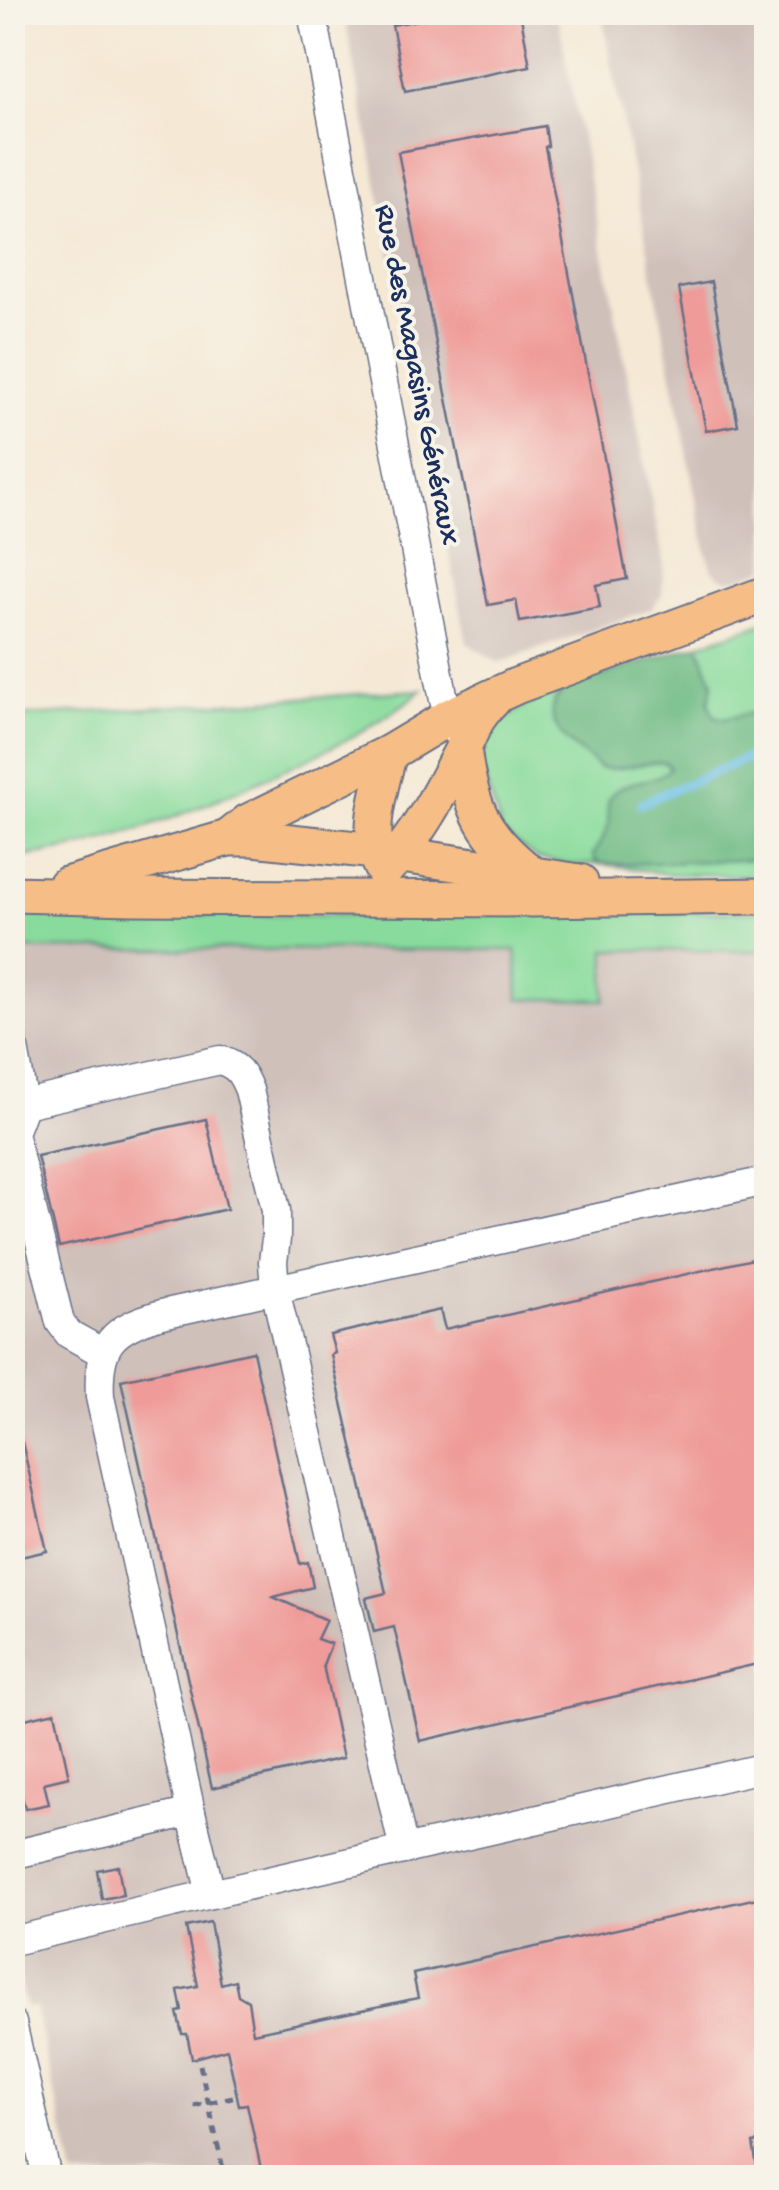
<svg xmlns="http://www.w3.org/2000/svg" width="779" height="2190" font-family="'Gochi Hand',sans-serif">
  <rect width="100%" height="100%" fill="#f7f3e8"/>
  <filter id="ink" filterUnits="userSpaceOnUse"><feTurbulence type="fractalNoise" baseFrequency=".01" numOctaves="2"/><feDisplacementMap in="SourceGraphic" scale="20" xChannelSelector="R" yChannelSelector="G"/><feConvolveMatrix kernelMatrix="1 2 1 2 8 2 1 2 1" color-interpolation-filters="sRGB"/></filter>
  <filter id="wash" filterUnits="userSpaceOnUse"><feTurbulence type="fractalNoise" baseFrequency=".0048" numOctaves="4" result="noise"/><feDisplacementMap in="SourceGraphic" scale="40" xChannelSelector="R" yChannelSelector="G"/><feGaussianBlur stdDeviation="2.25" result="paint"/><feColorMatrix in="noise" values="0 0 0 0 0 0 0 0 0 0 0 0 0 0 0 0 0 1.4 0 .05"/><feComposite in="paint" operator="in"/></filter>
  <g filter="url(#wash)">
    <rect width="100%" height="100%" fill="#f5e8d4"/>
    <g fill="#cfc0ba">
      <polygon points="344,13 557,13 664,565 662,595 651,609 499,663 467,643"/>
      <polygon points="602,13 766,13 766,569 736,579 726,580 717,575 711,567 706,551"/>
      <polygon points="12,949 517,950 519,998 605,1000 606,950 766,951 766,2177 74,2177 35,2007 26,2008 12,1948"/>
    </g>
    <g fill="#88db9c" stroke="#52857d" stroke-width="2.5">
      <polygon points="766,622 766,710 724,719 714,717 709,704 713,682 698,645"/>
      <path d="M422,690C376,729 323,752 268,777C182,816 108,847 13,858V717Z"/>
      <polygon points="560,691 554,702 590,759 600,768 615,768 654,761 666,763 670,769 662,777 623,786 605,834 628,864 766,859 766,876 668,874 603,864 574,865 536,858 502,832 480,764 488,738 502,721 528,704"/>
      <polygon points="766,911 766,951 606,950 605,1000 519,999 516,950 13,949 13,915 371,915"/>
    </g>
    <path fill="#6ebb84" stroke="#447571" stroke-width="2.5" d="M698,645L713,683L709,704L714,716L724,719L766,710V859L628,864H603L595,861L593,854C598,845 606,836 608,825C610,814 604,804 612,794C628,777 655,785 670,768L666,763C646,760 620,772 603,768C596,766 589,758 583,754C553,733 536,705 576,683Z"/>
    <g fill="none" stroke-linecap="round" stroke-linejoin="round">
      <polyline stroke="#6cc1e8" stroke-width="9" points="640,804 766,750"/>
    </g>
    <g id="blocks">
      <g fill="#ef9b99">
        <polygon points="462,12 520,12 530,66 405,91 392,25"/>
        <polygon points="545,126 548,146 545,147 627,579 596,585 600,607 520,622 516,600 488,605 398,152"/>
        <polygon points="711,282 738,425 706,431 679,288"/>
        <polygon points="206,1119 227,1209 59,1247 37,1156"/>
        <polygon points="766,1256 766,1662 420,1741 394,1627 374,1632 366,1598 386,1593 331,1355 335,1353 330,1335 440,1310 445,1329"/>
        <polygon points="253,1351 300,1564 308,1562 313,1587 273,1597 326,1620 317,1639 331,1644 323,1665 343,1758 212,1788 121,1380"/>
        <polygon points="22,1442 47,1551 12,1559 12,1443"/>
        <polygon points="55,1712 69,1777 44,1783 49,1804 25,1809 20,1787 12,1789 12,1722"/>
        <polygon points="118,1866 123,1895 102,1899 97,1870"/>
        <polygon points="766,1896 766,2140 753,2143 759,2178 263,2178 247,2104 239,2105 227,2049 192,2059 187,2034 182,2034 177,2012 182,2011 178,1990 198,1986 186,1927 210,1922 221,1984 235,1980 238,1995 248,2001 253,2033 418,1998 413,1974"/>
      </g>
    </g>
  </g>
  <g filter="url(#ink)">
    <use href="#blocks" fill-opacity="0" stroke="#677087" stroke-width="2.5"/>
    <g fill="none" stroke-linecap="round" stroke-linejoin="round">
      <defs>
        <g id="minor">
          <polyline points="312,12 444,700 449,717 455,731"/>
          <polyline points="12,1037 24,1104"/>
          <path d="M103,1353L69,1334L60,1322L13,1133L24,1104L220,1060C238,1066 242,1073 249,1090L276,1210V1239L273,1262L275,1289L404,1850"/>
          <path d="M191,1812L100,1397C97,1343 112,1328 162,1314L766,1181"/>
          <polyline points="12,1855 191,1812 211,1894 12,1941"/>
          <polyline points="211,1894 766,1767"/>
          <polyline points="12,2023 47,2178"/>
        </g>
        <g id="major">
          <path d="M463,748C470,809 484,837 533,875"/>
          <polyline points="228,838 248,822 389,753 449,717 516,686 766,594"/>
          <path d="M382,869C364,835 380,789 389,753"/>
          <path d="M385,870C417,837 440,793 461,752C472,731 474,718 493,700"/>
          <polyline points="66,885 228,838 253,838 375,851 580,882"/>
          <polyline points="12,894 132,897 533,899 766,896"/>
        </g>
      </defs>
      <use href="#minor" stroke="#677087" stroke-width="31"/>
      <use href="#major" stroke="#677087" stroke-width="39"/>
      <g stroke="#677087" stroke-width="5" stroke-dasharray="8 8" stroke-linecap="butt">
        <polyline points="200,2065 225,2178"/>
        <polyline points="194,2106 237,2096"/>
      </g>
      <use href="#minor" stroke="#fff" stroke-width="28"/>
      <use href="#major" stroke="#f6be86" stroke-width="35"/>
    </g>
  </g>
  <g text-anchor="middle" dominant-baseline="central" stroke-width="8" stroke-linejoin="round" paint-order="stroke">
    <g font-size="30" fill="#1b2f5e" stroke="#f7f3e8">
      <text transform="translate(415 375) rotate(79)">Rue des Magasins Généraux</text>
    </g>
  </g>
  <rect width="779" height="2190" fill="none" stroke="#f7f3e8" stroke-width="50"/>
</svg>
